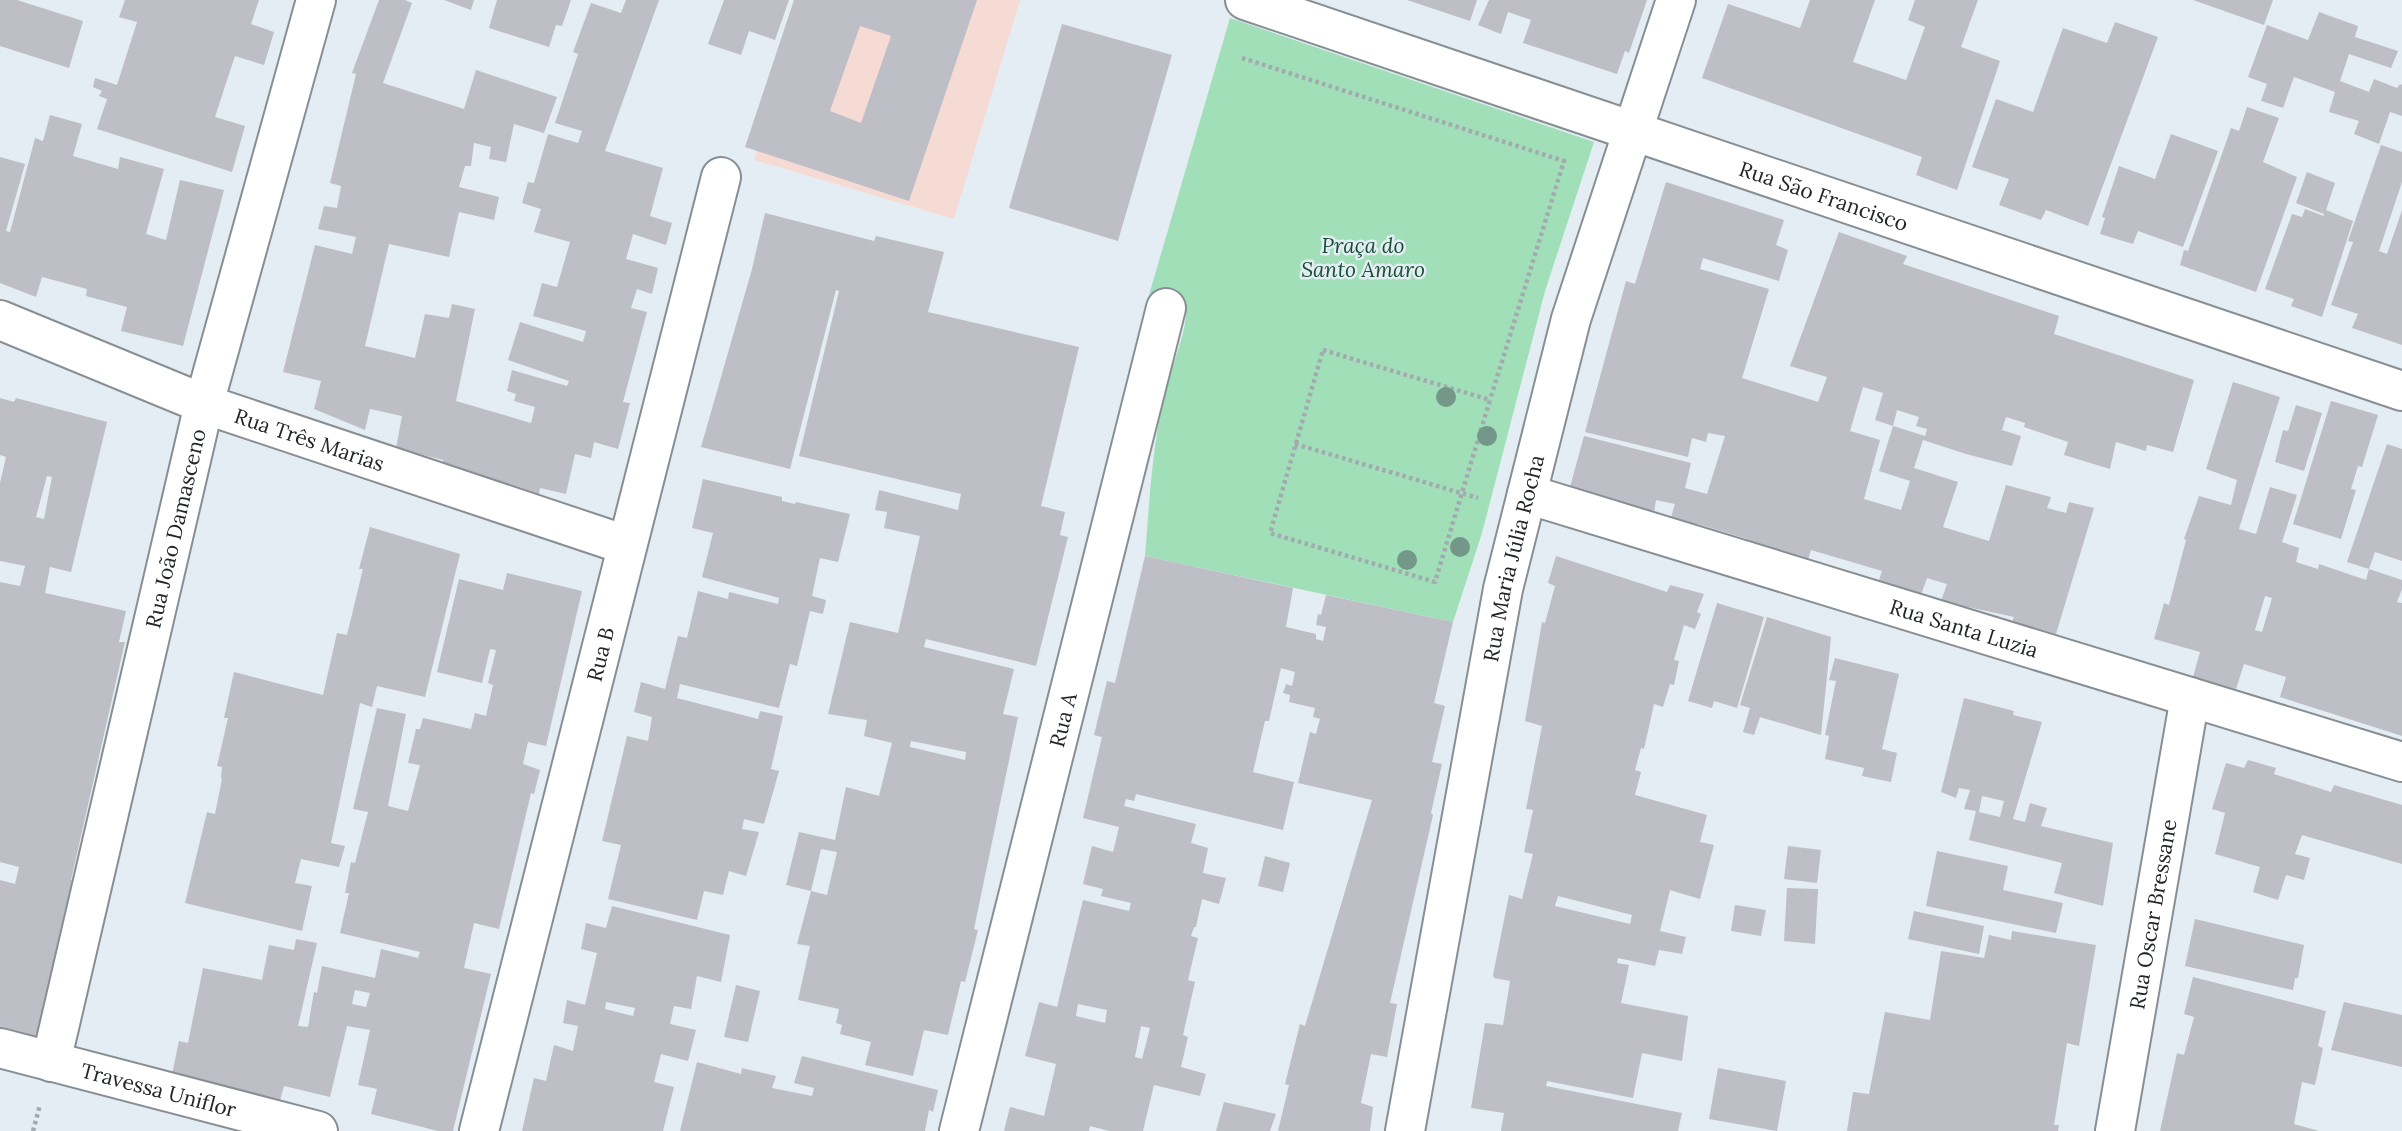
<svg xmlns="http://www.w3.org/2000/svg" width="2402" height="1131" font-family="Lora,serif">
  <rect width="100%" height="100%" fill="#e4edf3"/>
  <polygon fill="#f5dbd4" points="801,0 1020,0 954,219 754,160"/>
  <path fill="#a1dfb9" d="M1230,18L1594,142L1545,291L1482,533L1453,622L1145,556C1150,497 1152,437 1169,379C1174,360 1191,320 1185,301C1178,283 1162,287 1149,295Z"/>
  <g fill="#bebec7" fill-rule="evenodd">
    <polygon points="0,0 17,0 83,21 69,68 0,46"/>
    <polygon points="125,0 259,0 251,24 274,32 264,65 235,56 215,117 245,126 232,172 97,129 107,99 99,96 102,91 93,87 95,78 117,85 137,22 119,17"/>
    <polygon points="379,0 405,0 412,3 383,83 464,109 476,70 557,97 544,133 514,124 506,162 489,159 491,147 474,143 471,166 465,166 459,187 499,197 494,220 459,212 449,257 389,244 365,346 415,358 425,314 449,318 452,304 475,309 456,401 531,423 535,407 514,401 516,394 507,391 512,370 567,386 569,381 508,360 520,322 583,342 586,331 533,316 542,283 557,287 570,242 534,232 541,209 522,203 528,182 534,183 548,134 578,143 582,131 555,123 578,54 573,52 591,3 621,13 626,0 659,0 605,151 663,168 650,216 672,223 666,245 633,234 626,259 658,268 652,294 637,289 631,308 647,312 623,402 630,403 618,449 594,442 591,458 575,454 566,494 540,488 538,500 442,468 443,460 396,448 402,416 370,409 365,430 314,409 321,381 283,372 315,245 352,254 356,237 318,229 324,206 337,208 341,186 330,183 356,74 352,73"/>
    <polygon points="444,0 474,0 471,10"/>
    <polygon points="497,0 571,0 562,26 556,25 549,47 489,28"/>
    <polygon points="724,0 789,0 775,40 749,31 741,55 708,44"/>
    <path d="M794,0H977L909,201L745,147ZM860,26L891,36L861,123L830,111Z"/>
    <polygon points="1407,0 1477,0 1470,21"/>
    <polygon points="1489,0 1647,0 1629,53 1625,51 1617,74 1523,43 1531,20 1508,12 1501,34 1478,25"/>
    <polygon points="1810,0 1875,0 1853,62 1906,80 1925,27 1908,20 1915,0 1978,0 1961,47 2000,61 1957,190 1916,175 1922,157 1702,78 1728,4 1800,28"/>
    <polygon points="2193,0 2273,0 2264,25"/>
    <polygon points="2319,12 2358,26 2355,37 2398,51 2391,68 2349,54 2340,81 2369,92 2374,79 2397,88 2400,84 2402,85 2402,116 2390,112 2379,144 2354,134 2359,121 2329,112 2335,92 2294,77 2283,108 2261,101 2267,84 2248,77 2267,25 2308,40"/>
    <polygon points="2115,22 2158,37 2088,226 2046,210 2041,220 1999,205 2009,179 1972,167 1996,99 2033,112 2063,28 2107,43"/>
    <polygon points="1062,24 1172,55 1118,241 1009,208"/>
    <polygon points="2247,107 2279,118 2263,162 2297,177 2256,292 2180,265 2184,250 2188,251 2231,128 2239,131"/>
    <polygon points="50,115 82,124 73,156 118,169 120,157 164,169 146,234 166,240 180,180 224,190 183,346 121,331 127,307 86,296 87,289 42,277 36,297 0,283 0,157 25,164 6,231 10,232 35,138 43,141"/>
    <polygon points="2171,134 2218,151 2183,247 2138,231 2133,244 2100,234 2105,218 2102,217 2119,166 2155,179"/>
    <polygon points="2381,145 2402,152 2402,182 2379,251 2387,254 2402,210 2402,345 2352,328 2358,314 2331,305 2353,242 2348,241"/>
    <polygon points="2307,172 2335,183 2326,210 2353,221 2322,317 2291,306 2294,299 2265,289 2292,214 2302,217 2305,209 2324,216 2324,214 2296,203"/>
    <path d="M1666,182L1784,220L1776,245L1788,250L1779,281L1703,258L1700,269L1769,289L1742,378L1818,402L1827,377L1790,366L1839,232L1907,256L1903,264L2059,316L2054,334L2194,380L2173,452L2147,445L2146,451L2116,442L2110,469L2064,455L2068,442L2024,427L2025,423L2006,417L2002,430L2021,436L2012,466L1966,454L1923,440L1914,468L1958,482L1943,527L1989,541L2006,485L2051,497L2047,508L2066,513L2069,502L2094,508L2056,634L2012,622L2014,617L1968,607L1966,612L1940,604L1947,584L1927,578L1921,595L1878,583L1882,571L1811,550L1807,563L1744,543L1747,539L1698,524L1695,532L1669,524L1675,504L1656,500L1654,512L1570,487L1584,436L1691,463L1685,488L1707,494L1725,436L1708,433L1706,442L1692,438L1688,457L1585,432L1626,281L1635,284ZM1863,387L1883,393L1875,420L1893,426L1897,410L1919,417L1916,426L1927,429L1925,436L1893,426L1879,471L1910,481L1901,510L1864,499L1880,440L1850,431Z"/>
    <path d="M765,213L874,241L876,236L944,252L928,312L1079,347L1041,506L1065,512L1060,535L1068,537L1036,666L926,639L924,647L1014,669L1003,714L1018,717L974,929L978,930L965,982L961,981L948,1035L924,1030L913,1076L865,1065L871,1042L840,1034L842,1025L836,1023L839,1009L798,1000L810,946L797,944L811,891L786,885L799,832L835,840L846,787L879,796L892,743L864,736L867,720L828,714L850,622L898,633L920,536L884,528L887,512L875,510L879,490L958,510L961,494L799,456L839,291L836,290L790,469L701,447L752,269ZM911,741L966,752L965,760L910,747ZM821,849L837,852L827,895L811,891Z"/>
    <path d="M2233,382L2280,397L2239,529L2256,534L2270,487L2297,495L2282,542L2299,548L2296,562L2318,569L2319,564L2366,580L2369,569L2347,562L2387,444L2402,449V561L2375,552L2369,569L2402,580V589L2397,602L2402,603V736L2280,697L2286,677L2244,664L2236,689L2193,677L2200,652L2154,639L2164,603L2169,605L2186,540L2184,539L2199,496L2231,505L2237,480L2206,469ZM2265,596L2272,598L2262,632L2255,630Z"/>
    <path d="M0,398L14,402L16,398L107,422L71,572L50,567L45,593L126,611L119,642H125L71,880L79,882L40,1046L0,1037V880L15,884L19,867L0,862V582L20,586L25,566L0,561V483L6,457L0,455ZM47,476L52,477L44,519L36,517Z"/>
    <polygon points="2331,401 2378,415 2362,467 2358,466 2351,489 2356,490 2341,539 2293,524"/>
    <polygon points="2296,405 2322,413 2304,471 2275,462 2283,430 2288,431"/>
    <polygon points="703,479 782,497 782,501 795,504 796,502 850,514 838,562 820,558 812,596 826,600 823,614 810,611 797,666 790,664 779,708 680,684 677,698 758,719 760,711 783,716 771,769 779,771 764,824 744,819 742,829 759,832 746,876 729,871 723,895 704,891 697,920 608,899 621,845 602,841 627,736 648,741 652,717 634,712 641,682 665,689 678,636 687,638 698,591 728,599 729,592 778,604 779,598 702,577 713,533 692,528"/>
    <polygon points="370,527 460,554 425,697 377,686 372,707 360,703 331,843 345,846 339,867 301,859 295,883 312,886 302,931 185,903 207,812 215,814 222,779 221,779 222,767 217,766 228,718 224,718 234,672 323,695 337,633 347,635 363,569 359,569"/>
    <path d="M1145,556L1293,588L1286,627L1316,634V639L1323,641L1326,627L1316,625L1318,614L1321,615L1326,595L1453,622L1434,703L1445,706L1432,762L1442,764L1431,813L1433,815L1390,1003L1397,1004L1387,1057L1371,1054L1361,1103L1373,1107L1370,1131H1278L1289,1085L1285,1084L1300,1024L1305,1026L1372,800L1298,783L1310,732L1316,734L1320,719L1313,717L1315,708L1289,702L1290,695L1283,693L1286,684L1292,686L1295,672L1281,668L1269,721H1265L1253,772L1294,782L1283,830L1136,794L1134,801L1126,799L1124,806L1196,824L1191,843L1208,848L1203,873L1226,878L1219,904L1202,899L1196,927H1194L1191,936L1198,938L1188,980L1195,982L1183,1035L1188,1037L1181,1067L1206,1074L1200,1096L1154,1085L1143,1131H1109L1090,1126L1089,1131H1004L1010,1107L1044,1116L1056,1064L1025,1056L1039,1002L1057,1007L1083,900L1129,911L1131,903L1101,896L1103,889L1083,884L1092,846L1113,852L1119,827L1083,818L1102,737L1094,735L1107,681L1115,683ZM1078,1004L1107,1010L1105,1023L1076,1016ZM1141,1026L1150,1028L1142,1059L1135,1057Z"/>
    <path d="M1556,556L1667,592L1670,585L1704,594L1697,612L1701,614L1695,629L1684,625L1674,660L1679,661L1674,685L1670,684L1663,707L1654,704L1644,749L1641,748L1635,770L1641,772L1635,795L1707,815L1700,842L1714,845L1700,899L1670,890L1660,931L1686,937L1682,954L1659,950L1655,966L1618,958L1617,963L1629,965L1621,1003L1688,1016L1682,1061L1642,1053L1633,1098L1547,1081L1546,1086L1682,1113L1678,1131H1501L1504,1113L1471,1108L1485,1023L1503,1025L1510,981L1494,978L1493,975L1509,895L1522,899L1533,854L1524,852L1533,810L1526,809L1542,726L1525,721L1542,622L1545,623L1555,586L1548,583ZM1558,896L1632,915L1630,924L1555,906Z"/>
    <path d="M507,573L582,591L546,746L528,742L523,764L540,770L534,794L531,793L499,929L474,923L464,968L491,974L453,1131H438L371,1114L377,1089L358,1085L370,1030L347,1026L330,1097L284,1086L279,1104L171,1079L179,1041L188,1043L203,968L262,980L269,945L294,950L296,939L317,943L298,1026L308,1027L314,992L317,993L322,966L375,978L381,949L418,958L420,952L340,933L349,893H345L351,862L355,863L368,812L353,809L377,708L406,714L388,806L408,811L420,765L408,763L416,729H420L423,718L471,729L475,713L486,716L493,685L488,683L496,650L490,649L482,683L437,672L459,579L503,590ZM355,990L370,993L366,1007L352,1004Z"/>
    <polygon points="1717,603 1764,617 1737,708 1714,701 1712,708 1688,701"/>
    <polygon points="1767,617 1831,637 1821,735 1760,717 1754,735 1743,732 1750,708 1740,705"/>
    <polygon points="1835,658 1899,674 1882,749 1897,753 1891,782 1862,776 1864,768 1825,759 1829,736 1825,735 1836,681 1829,680"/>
    <path d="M1964,698L2014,711L2013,715L2042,722L2013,819L2025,822L2030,803L2047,808L2041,826L2113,843L2103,906L2054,893L2062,863L1969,840L1976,811L1964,809L1970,790L1959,788L1956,798L1941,792ZM1982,796L2004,801L2000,817L1979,812Z"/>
    <polygon points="2248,760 2276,768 2274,774 2331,792 2334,785 2402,805 2402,864 2302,835 2295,854 2310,858 2304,880 2286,875 2278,900 2253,892 2260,867 2215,854 2225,813 2212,809 2226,763 2244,768"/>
    <polygon points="1788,846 1821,850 1817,883 1784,879"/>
    <polygon points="1937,851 2008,866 2003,890 2063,903 2056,933 1926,906"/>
    <polygon points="1265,856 1290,863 1283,892 1258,886"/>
    <polygon points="1787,888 1818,889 1815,944 1784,941"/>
    <polygon points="1735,905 1766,910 1761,936 1731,931"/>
    <path d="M612,906L730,935L721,982L697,976L691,1009L674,1006L670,1024L696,1030L688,1061L661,1054L654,1082L674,1087L663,1131H522L534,1078L546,1081L554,1045L573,1051L578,1026L563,1023L567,1000L585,1005L597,953L581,949L586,923L606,928ZM606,1002L635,1008L633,1016L605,1009Z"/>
    <polygon points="1914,911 1984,926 1979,954 1908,939"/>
    <polygon points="2195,919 2304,945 2298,978 2295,978 2293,990 2185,966"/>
    <polygon points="2012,931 2096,945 2079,1046 2067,1043 2054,1125 2059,1125 2058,1131 1847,1131 1853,1092 1869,1094 1885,1012 1930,1020 1941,951 1984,958 1989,935 2011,940"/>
    <polygon points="2193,977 2326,1011 2318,1046 2323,1048 2315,1085 2302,1082 2294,1124 2319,1131 2160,1131 2177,1053 2184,1055 2194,1017 2184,1014"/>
    <polygon points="736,985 760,991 748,1042 724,1037"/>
    <polygon points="2344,1002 2402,1015 2402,1067 2331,1050"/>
    <polygon points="802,1056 938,1090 933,1112 929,1110 925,1131 680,1131 697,1062 741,1074 742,1068 776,1076 772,1088 812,1096 814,1088 794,1083"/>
    <polygon points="1718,1068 1786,1081 1777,1131 1709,1119"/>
    <polygon points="1224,1102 1276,1114 1270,1131 1216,1131"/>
  </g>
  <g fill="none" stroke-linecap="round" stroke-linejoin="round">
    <defs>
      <g id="street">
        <path id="s1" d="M0,320L204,404L626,545"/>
        <path id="s2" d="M1527,494L2402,762"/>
        <path id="s3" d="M0,1048L318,1131"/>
        <path id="s4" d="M51,1062L204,404L316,0"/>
        <path id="s5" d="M479,1131L721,177"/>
        <path id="s6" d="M959,1131L1166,308"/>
        <path id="s7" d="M2115,1131L2190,697"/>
      </g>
      <g id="secondary">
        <path id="s8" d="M1245,0L2402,391"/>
        <path id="s9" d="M1405,1131L1503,589L1571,319L1676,0"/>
      </g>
    </defs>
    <use href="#street" stroke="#878f95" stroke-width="42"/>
    <use href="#secondary" stroke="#878f95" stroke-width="42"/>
    <g stroke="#a3aaaf" stroke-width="4.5" stroke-dasharray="3.5 3.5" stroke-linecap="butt">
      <polyline points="1242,58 1564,161 1490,400"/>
      <polygon points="1323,350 1490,400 1435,582 1270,533"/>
      <polyline points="1295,444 1478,498"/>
      <polyline points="33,1131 40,1105"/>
    </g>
    <use href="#street" stroke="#fff" stroke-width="38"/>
    <use href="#secondary" stroke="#fff" stroke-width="38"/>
  </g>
  <g fill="#739789">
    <circle cx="1446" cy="397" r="10"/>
    <circle cx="1487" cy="436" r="10"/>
    <circle cx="1460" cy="547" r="10"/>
    <circle cx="1407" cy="560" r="10"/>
  </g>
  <g text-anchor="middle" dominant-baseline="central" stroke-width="5" stroke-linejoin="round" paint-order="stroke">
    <g font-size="21" fill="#222628" stroke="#e4edf3">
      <text stroke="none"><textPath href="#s8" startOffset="611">Rua São Francisco</textPath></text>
      <text stroke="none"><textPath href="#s1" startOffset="332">Rua Três Marias</textPath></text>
      <text stroke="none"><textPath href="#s4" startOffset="548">Rua João Damasceno</textPath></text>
      <text stroke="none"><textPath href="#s9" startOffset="583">Rua Maria Júlia Rocha</textPath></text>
      <text stroke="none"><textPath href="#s2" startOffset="457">Rua Santa Luzia</textPath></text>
      <text stroke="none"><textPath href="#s5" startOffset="492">Rua B</textPath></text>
      <text stroke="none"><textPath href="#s6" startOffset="424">Rua A</textPath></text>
      <text stroke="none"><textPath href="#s7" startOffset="220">Rua Oscar Bressane</textPath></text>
      <text stroke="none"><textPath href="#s3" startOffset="164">Travessa Uniflor</textPath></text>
    </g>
    <g font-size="21" font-style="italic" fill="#165033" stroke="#e4edf3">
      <text x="1363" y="245">Praça do<tspan x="1363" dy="24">Santo Amaro</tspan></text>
    </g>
  </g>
</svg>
